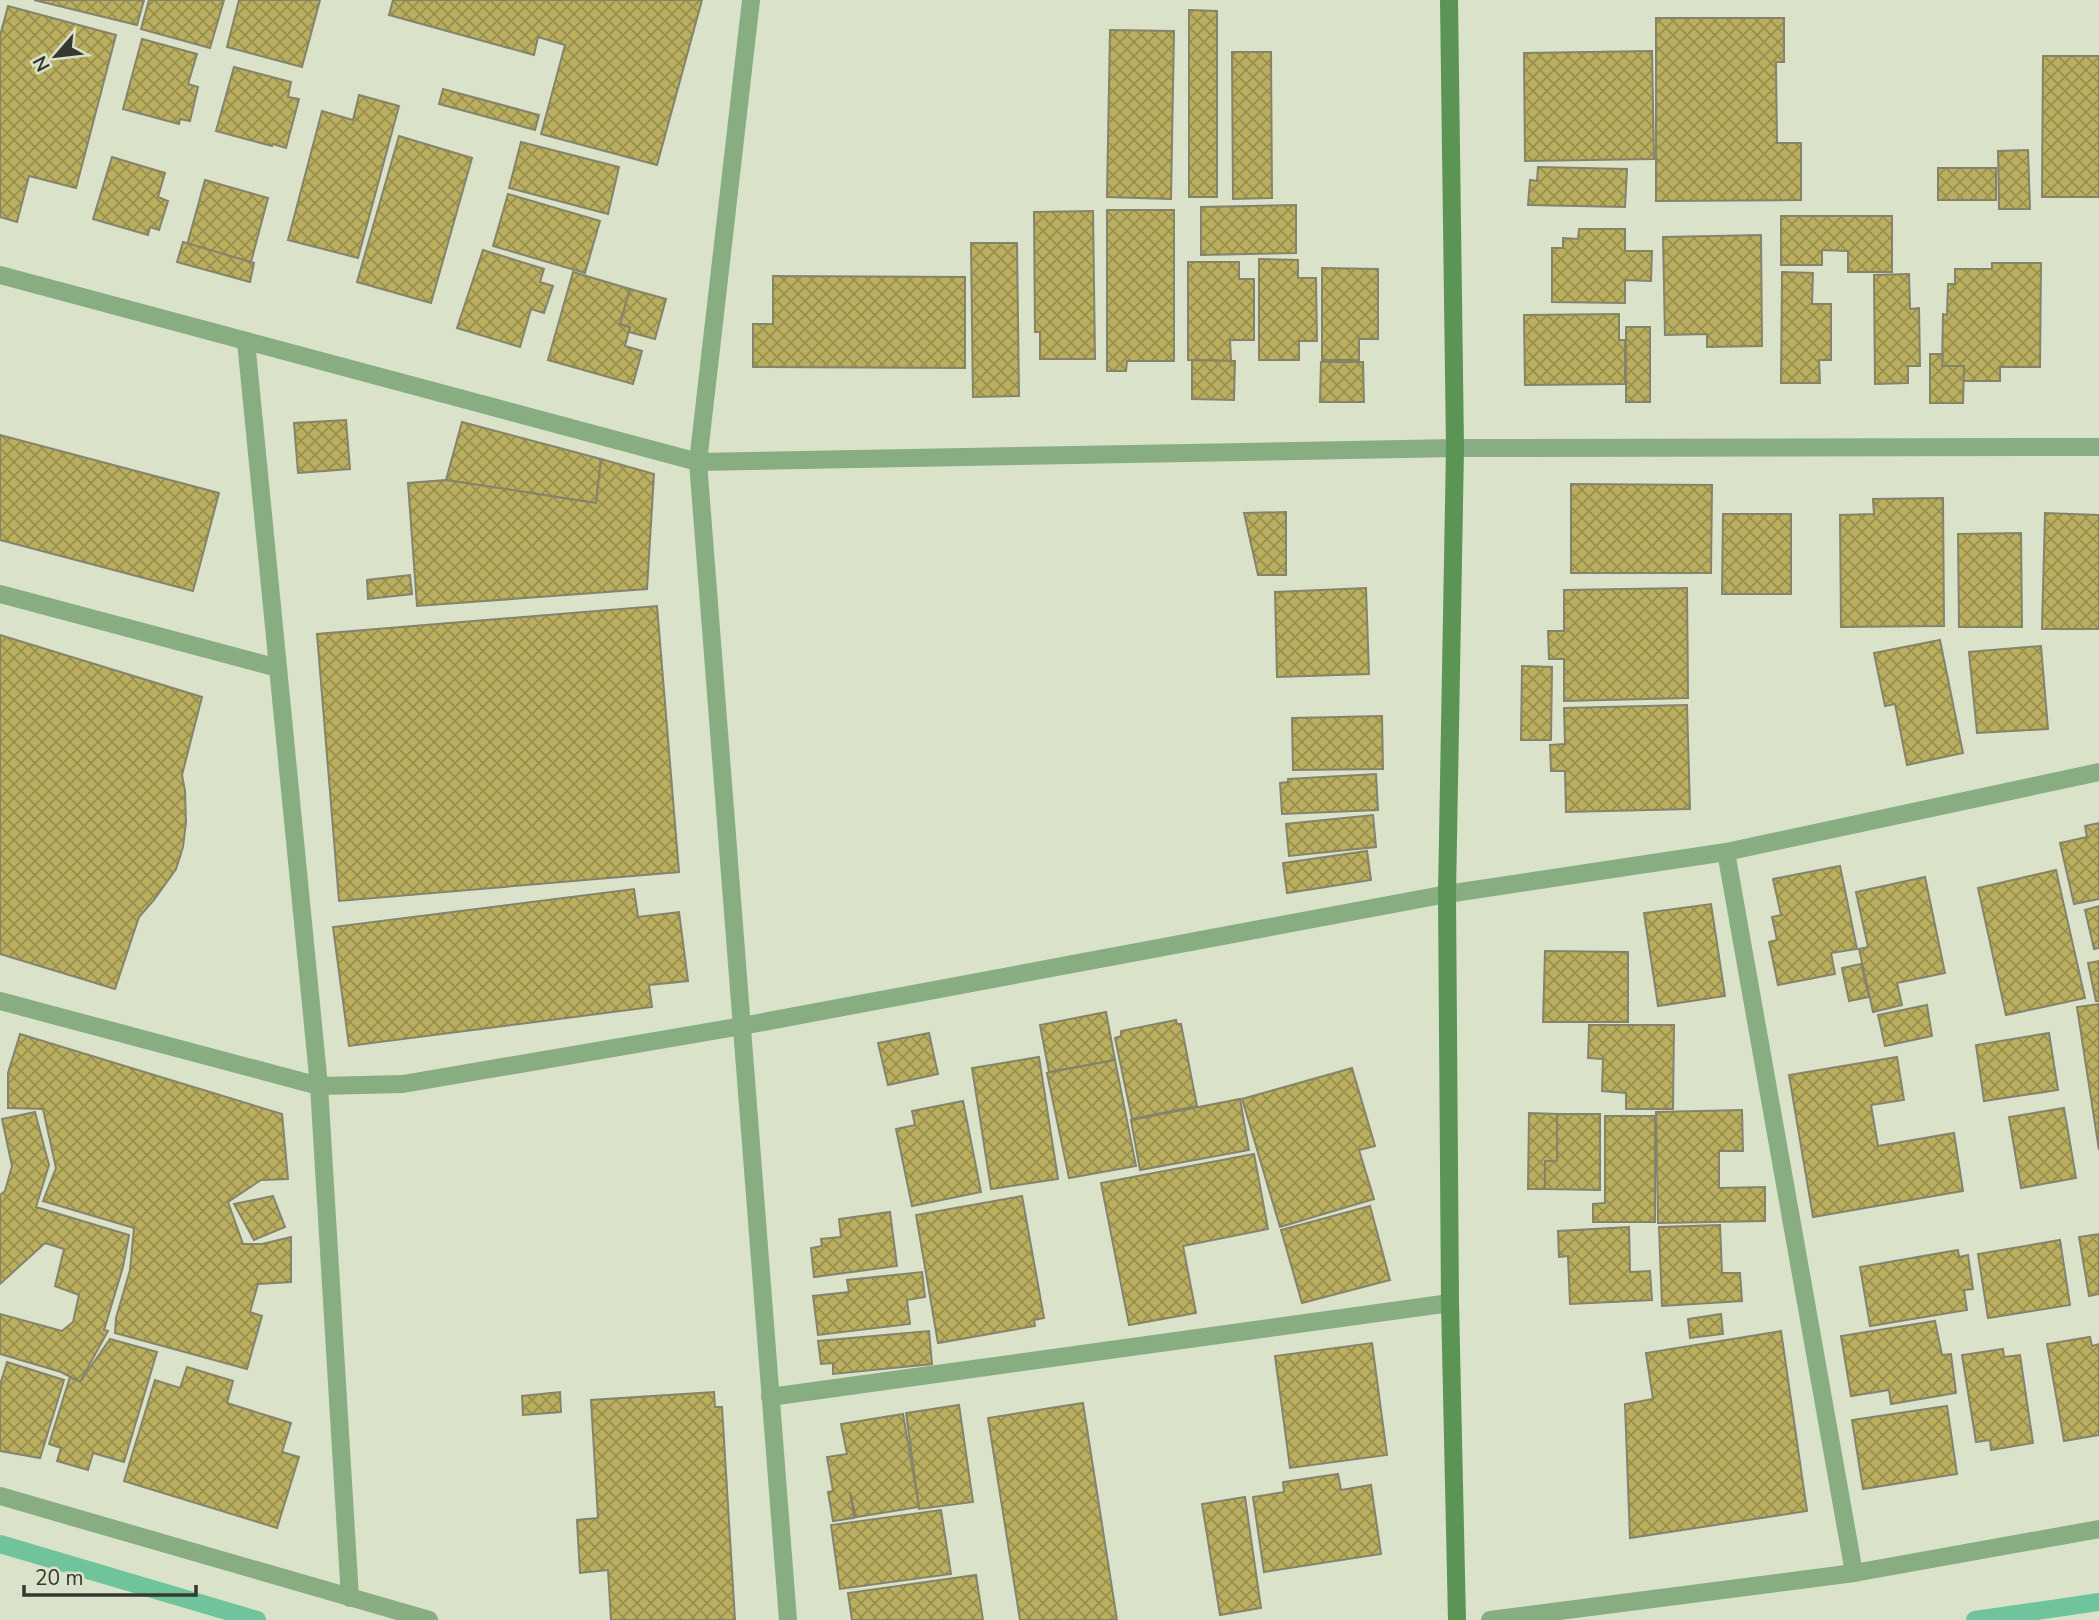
<svg xmlns="http://www.w3.org/2000/svg" width="2099" height="1620" font-family="'Nunito Sans',sans-serif">
  <defs>
    <pattern id="building-cross-hatch" width="8" height="8" patternUnits="userSpaceOnUse" patternTransform="scale(1.75)"><rect width="8" height="8" fill="#baae5f"/><path d="M0 0l8 8M0 8l8-8" fill="none" stroke="#988f4f"/></pattern>
  </defs>
  <rect width="100%" height="100%" fill="#dae2c9"/>
  <g fill="none" stroke-linecap="round" stroke-linejoin="round">
    <g stroke="#70c49c" stroke-width="18">
      <polyline points="0,1544 257,1620"/>
      <polyline points="1975,1620 2099,1602"/>
    </g>
  </g>
  <g fill="url(#building-cross-hatch)" stroke="#86836b" stroke-width="2">
    <polygon points="34,0 144,0 137,25"/>
    <polygon points="149,0 224,0 210,48 141,29"/>
    <polygon points="239,0 320,0 302,67 227,47"/>
    <polygon points="393,0 702,0 657,165 541,134 565,45 538,37 534,55 389,15"/>
    <polygon points="8,6 116,35 76,188 29,176 17,222 0,217 0,36"/>
    <polygon points="1189,10 1217,11 1217,197 1189,197"/>
    <polygon points="1656,18 1784,18 1784,62 1776,62 1777,143 1801,143 1801,200 1656,201"/>
    <polygon points="1110,30 1174,31 1171,199 1107,197"/>
    <polygon points="142,39 197,54 188,84 198,87 190,121 180,119 179,124 123,109"/>
    <polygon points="1652,51 1654,159 1525,161 1524,53"/>
    <polygon points="1232,52 1271,52 1272,198 1233,199"/>
    <polygon points="2043,56 2099,56 2099,197 2042,197"/>
    <polygon points="234,67 291,82 288,97 299,99 286,148 273,144 272,146 216,131"/>
    <polygon points="443,89 539,115 535,130 439,104"/>
    <polygon points="359,95 399,106 358,258 288,240 322,111 353,120"/>
    <polygon points="399,136 472,158 431,303 357,282"/>
    <polygon points="521,142 619,167 608,214 509,188"/>
    <polygon points="2028,150 2030,209 1999,209 1998,151"/>
    <polygon points="112,157 165,173 158,197 168,201 159,230 150,227 148,235 93,219"/>
    <polygon points="1538,167 1627,169 1625,207 1528,205 1530,180 1537,181"/>
    <rect x="1938" y="168" width="58" height="32"/>
    <polygon points="205,180 268,198 251,262 187,245"/>
    <polygon points="508,194 600,221 585,273 493,246"/>
    <polygon points="1296,205 1296,253 1201,255 1201,207"/>
    <polygon points="1107,210 1174,210 1174,361 1127,361 1126,371 1107,371"/>
    <polygon points="1093,211 1095,359 1040,359 1040,332 1035,332 1034,212"/>
    <polygon points="1781,216 1892,216 1892,272 1848,272 1848,251 1822,250 1822,265 1781,265"/>
    <polygon points="1579,229 1625,229 1625,251 1652,251 1651,281 1625,280 1625,303 1552,302 1552,248 1563,248 1563,238 1578,239"/>
    <polygon points="1761,235 1762,346 1707,347 1707,334 1665,335 1663,237"/>
    <polygon points="183,242 254,263 250,282 177,262"/>
    <polygon points="971,243 1017,243 1019,396 973,397"/>
    <polygon points="483,250 544,269 540,282 553,286 544,313 531,309 520,347 457,328"/>
    <polygon points="1259,259 1298,260 1298,278 1316,278 1317,341 1299,341 1299,360 1259,360"/>
    <polygon points="1188,262 1239,262 1239,279 1254,279 1254,340 1230,340 1231,361 1188,360"/>
    <polygon points="1992,263 2041,263 2040,367 2000,367 2000,381 1963,381 1964,366 1942,366 1943,314 1947,315 1948,284 1955,284 1955,269 1992,269"/>
    <polygon points="1322,268 1378,269 1378,339 1359,339 1359,360 1322,360"/>
    <polygon points="573,272 630,289 620,324 630,327 625,346 642,351 633,384 548,360"/>
    <polygon points="1782,272 1813,273 1812,304 1831,304 1831,360 1819,360 1820,383 1781,383"/>
    <polygon points="1909,274 1910,309 1919,308 1920,366 1908,366 1908,383 1875,384 1874,275"/>
    <polygon points="773,276 965,277 965,368 753,367 753,324 773,324"/>
    <polygon points="630,289 666,299 655,339 629,332 630,327 620,324"/>
    <polygon points="1619,314 1619,340 1625,340 1625,384 1525,385 1524,315"/>
    <rect x="1626" y="327" width="24" height="75"/>
    <polygon points="1930,354 1943,354 1942,366 1964,366 1963,403 1930,403"/>
    <polygon points="1192,360 1235,361 1234,400 1192,399"/>
    <polygon points="1321,362 1363,362 1364,402 1320,402"/>
    <polygon points="346,420 350,469 298,473 294,423"/>
    <polygon points="462,422 601,459 596,503 446,480"/>
    <polygon points="0,435 219,493 193,591 0,540"/>
    <polygon points="601,459 654,474 647,589 417,606 408,483 446,480 596,503"/>
    <polygon points="1571,484 1712,485 1711,573 1571,573"/>
    <polygon points="1943,498 1944,626 1841,627 1840,515 1874,514 1873,499"/>
    <polygon points="1286,512 1286,575 1258,575 1244,513"/>
    <polygon points="2045,513 2099,515 2099,629 2042,629"/>
    <polygon points="1723,514 1791,514 1791,594 1722,594"/>
    <polygon points="2021,533 2022,627 1959,627 1958,534"/>
    <polygon points="410,575 412,594 368,599 367,580"/>
    <polygon points="1366,588 1369,674 1277,677 1275,592"/>
    <polygon points="1687,588 1688,698 1564,701 1564,659 1549,659 1548,631 1564,631 1564,590"/>
    <polygon points="657,606 679,872 339,901 317,634"/>
    <polygon points="0,635 202,697 182,775 185,791 186,822 183,847 176,869 154,900 139,917 115,989 0,954"/>
    <polygon points="1940,640 1963,753 1907,765 1895,704 1885,706 1874,653"/>
    <polygon points="2041,646 2048,729 1977,733 1969,652"/>
    <polygon points="1522,666 1552,667 1551,740 1521,740"/>
    <polygon points="1687,705 1690,809 1566,812 1565,771 1551,771 1550,745 1565,744 1564,708"/>
    <polygon points="1382,716 1383,769 1293,770 1292,718"/>
    <polygon points="1376,774 1378,810 1282,814 1280,783 1288,782 1288,779"/>
    <polygon points="1373,815 1376,847 1289,856 1286,824"/>
    <polygon points="2099,823 2099,899 2074,904 2060,843 2087,837 2085,826"/>
    <polygon points="1367,851 1371,880 1287,893 1283,863"/>
    <polygon points="1840,866 1857,949 1831,953 1835,974 1778,985 1769,942 1777,940 1772,917 1781,915 1773,879"/>
    <polygon points="2056,870 2085,998 2006,1015 1978,888"/>
    <polygon points="1925,877 1945,973 1897,983 1902,1005 1873,1012 1859,949 1868,947 1856,892"/>
    <polygon points="634,889 638,917 679,912 688,981 649,985 652,1007 349,1046 333,927"/>
    <polygon points="1711,904 1725,996 1658,1006 1644,913"/>
    <polygon points="2099,906 2099,948 2094,949 2085,910"/>
    <polygon points="1545,951 1628,952 1628,1022 1543,1022"/>
    <polygon points="2099,961 2099,1001 2096,1001 2088,963"/>
    <polygon points="1861,964 1869,997 1849,1001 1842,968"/>
    <polygon points="2099,1004 2099,1150 2077,1007"/>
    <polygon points="1927,1005 1932,1036 1885,1046 1878,1015"/>
    <polygon points="1106,1012 1115,1060 1049,1072 1040,1025"/>
    <polygon points="1176,1020 1177,1024 1181,1024 1197,1106 1132,1119 1115,1038 1121,1036 1121,1031"/>
    <polygon points="1589,1025 1674,1025 1673,1109 1626,1109 1626,1093 1602,1091 1603,1059 1588,1058"/>
    <polygon points="929,1033 938,1074 888,1085 878,1043"/>
    <polygon points="2049,1033 2058,1090 1984,1101 1976,1045"/>
    <polygon points="20,1034 282,1114 288,1179 261,1180 228,1202 243,1244 262,1244 291,1237 291,1282 258,1284 250,1312 262,1316 247,1369 115,1333 116,1318 130,1270 134,1228 43,1201 56,1168 43,1109 8,1108 8,1073"/>
    <polygon points="1039,1057 1058,1179 991,1189 972,1068"/>
    <polygon points="1897,1057 1904,1100 1871,1105 1878,1146 1954,1133 1963,1191 1813,1217 1789,1075"/>
    <polygon points="1115,1060 1136,1166 1069,1178 1047,1073"/>
    <polygon points="1352,1068 1375,1146 1359,1150 1374,1199 1280,1227 1242,1099"/>
    <polygon points="1240,1099 1249,1150 1140,1170 1131,1120"/>
    <polygon points="963,1101 981,1192 912,1206 896,1129 915,1125 912,1111"/>
    <polygon points="2064,1108 2076,1178 2021,1188 2009,1117"/>
    <polygon points="1742,1110 1743,1151 1719,1151 1719,1188 1765,1187 1765,1221 1658,1223 1656,1112"/>
    <polygon points="35,1112 49,1165 36,1207 129,1235 123,1267 104,1330 108,1331 80,1382 61,1372 0,1354 0,1314 62,1331 73,1322 79,1295 55,1286 64,1249 45,1243 0,1284 0,1195 5,1191 12,1166 2,1119"/>
    <polygon points="1529,1113 1557,1114 1557,1161 1545,1161 1545,1189 1528,1189"/>
    <polygon points="1557,1114 1600,1114 1600,1190 1545,1189 1545,1161 1557,1161"/>
    <polygon points="1605,1116 1655,1116 1655,1222 1593,1222 1593,1204 1605,1203"/>
    <polygon points="1254,1154 1268,1229 1183,1246 1196,1313 1129,1325 1101,1183"/>
    <polygon points="273,1196 285,1227 254,1240 234,1204"/>
    <polygon points="1022,1196 1044,1318 1034,1320 1035,1326 938,1343 916,1215"/>
    <polygon points="1370,1206 1390,1280 1302,1303 1281,1230"/>
    <polygon points="890,1212 897,1266 814,1277 811,1248 822,1246 821,1239 841,1237 839,1219"/>
    <polygon points="1720,1225 1722,1273 1740,1273 1742,1301 1662,1306 1659,1227"/>
    <polygon points="1629,1227 1630,1272 1650,1271 1652,1300 1570,1304 1568,1256 1559,1257 1558,1231"/>
    <polygon points="2099,1234 2099,1294 2089,1296 2079,1237"/>
    <polygon points="2060,1240 2070,1305 1988,1318 1978,1254"/>
    <polygon points="1958,1250 1959,1257 1968,1255 1973,1289 1964,1290 1967,1310 1870,1326 1860,1267"/>
    <polygon points="922,1272 925,1297 907,1300 910,1324 818,1335 813,1296 849,1292 847,1280"/>
    <polygon points="1721,1314 1723,1334 1690,1338 1688,1319"/>
    <polygon points="1935,1321 1942,1355 1951,1354 1956,1393 1891,1404 1889,1390 1851,1396 1841,1336"/>
    <polygon points="929,1331 932,1364 833,1374 833,1363 821,1364 818,1341"/>
    <polygon points="1781,1331 1807,1511 1630,1538 1625,1404 1653,1399 1646,1353"/>
    <polygon points="2090,1337 2092,1346 2099,1344 2099,1435 2064,1441 2047,1344"/>
    <polygon points="110,1339 157,1352 124,1462 93,1453 88,1470 57,1461 61,1448 49,1444 70,1377 80,1382"/>
    <polygon points="1372,1343 1387,1455 1290,1468 1275,1356"/>
    <polygon points="2003,1349 2004,1357 2020,1355 2033,1443 1991,1450 1990,1440 1976,1442 1962,1355"/>
    <polygon points="7,1362 64,1380 40,1458 0,1451 0,1385"/>
    <polygon points="187,1367 233,1381 227,1403 291,1423 282,1452 299,1457 277,1528 124,1481 155,1380 180,1388"/>
    <polygon points="560,1392 561,1412 523,1415 522,1396"/>
    <polygon points="714,1392 715,1407 722,1407 735,1620 611,1620 608,1570 580,1573 577,1520 598,1518 591,1400"/>
    <polygon points="1083,1403 1117,1620 1020,1620 988,1418"/>
    <polygon points="959,1405 973,1502 919,1509 906,1413"/>
    <polygon points="1947,1406 1957,1474 1863,1489 1852,1420"/>
    <polygon points="903,1414 919,1507 856,1517 850,1492 854,1518 833,1521 828,1492 833,1491 827,1457 847,1454 841,1424"/>
    <polygon points="1338,1474 1341,1490 1371,1485 1381,1554 1264,1572 1253,1497 1284,1492 1283,1482"/>
    <polygon points="1245,1497 1261,1608 1220,1615 1202,1504"/>
    <polygon points="941,1510 951,1574 840,1589 831,1525"/>
    <polygon points="976,1575 983,1620 852,1620 848,1593"/>
  </g>
  <g fill="none" stroke-linecap="round" stroke-linejoin="round">
    <g stroke="#88ad83" stroke-width="18">
      <polyline points="751,0 698,462 788,1620"/>
      <polyline points="0,275 698,462 1455,448 2099,447"/>
      <polyline points="246,341 319,1086 350,1598"/>
      <polyline points="0,594 278,668"/>
      <polyline points="1726,852 1854,1573"/>
      <polyline points="0,1001 319,1086 403,1084 742,1026 1447,894 1726,852 2099,772"/>
      <polyline points="770,1397 1450,1303"/>
      <polyline points="0,1496 429,1620"/>
      <polyline points="1490,1620 1854,1573 2099,1529"/>
    </g>
    <polyline stroke="#5b9455" stroke-width="18" points="1449,0 1455,448 1447,894 1450,1303 1457,1620"/>
  </g>
  <g transform="translate(56 56) rotate(242)" stroke="#dae2c9" stroke-width="5" paint-order="stroke">
  <path d="M0-5L12 26L0 18L-12 26Z" fill="#35382f"/>
  <text y="-10" font-size="19" font-weight="bold" text-anchor="middle" fill="#35382f">N</text>
  </g>
  <path d="M24 1585v10h172v-10" fill="none" stroke="#35382f" stroke-width="3.5"/>
  <text x="35" y="1585" font-size="21" fill="#35382f" stroke="#dae2c9" stroke-width="5" paint-order="stroke">20 m</text>
</svg>
